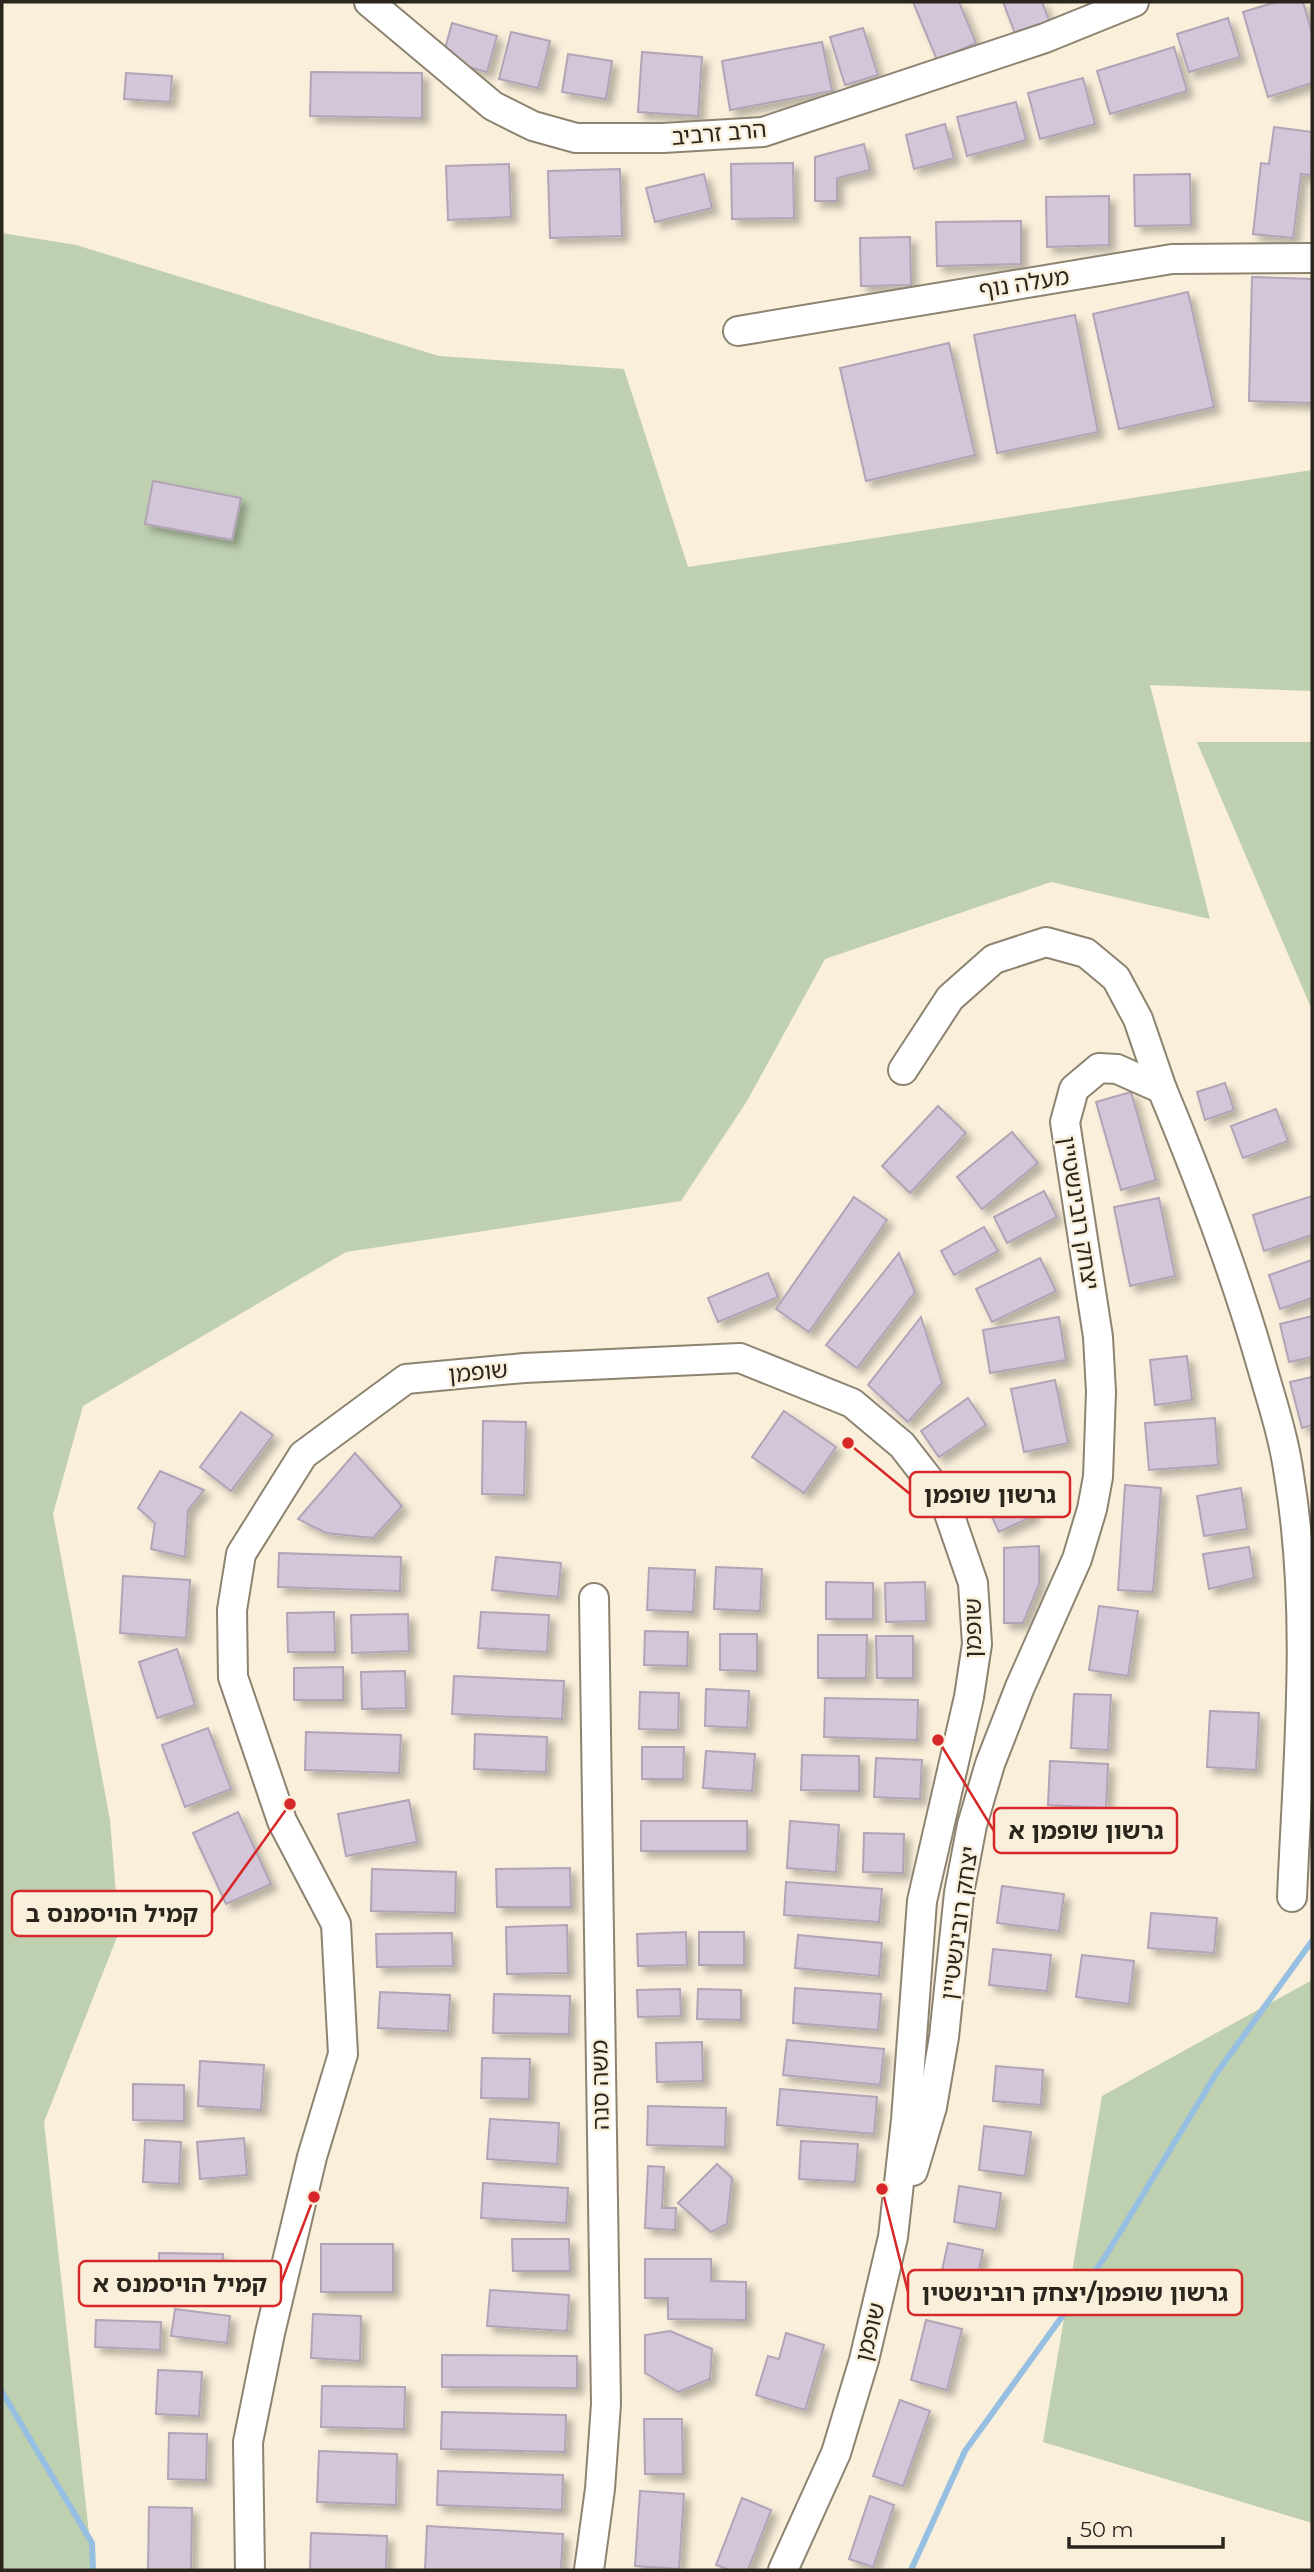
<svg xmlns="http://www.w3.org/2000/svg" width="1314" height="2572" font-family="Montserrat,'Noto Sans Hebrew',sans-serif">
  <defs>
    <filter id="shadow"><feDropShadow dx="6" dy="6" stdDeviation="3.5" flood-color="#0004"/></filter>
  </defs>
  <rect width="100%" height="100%" fill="#faefdb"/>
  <g fill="#bed0b0">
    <polygon points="2,233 76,245 439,356 624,369 688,567 1312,470 1312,691 1150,685 1210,919 1051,882 825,959 747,1101 681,1201 346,1252 83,1406 53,1514 110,1820 119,1932 44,2122 93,2570 2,2570"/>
    <polygon points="1197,742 1312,742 1312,1010"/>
    <polygon points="1312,1980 1312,2523 1043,2442 1102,2096"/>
  </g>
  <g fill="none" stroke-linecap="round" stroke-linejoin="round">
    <g stroke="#97bfe2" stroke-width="6">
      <polyline points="2,2392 92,2543 93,2570"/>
      <polyline points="911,2570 965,2451 1105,2257 1216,2074 1312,1941"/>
    </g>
  </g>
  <g fill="#d3c6d8" stroke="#b1a4b6" stroke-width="2" filter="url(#shadow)">
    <polygon points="913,2 959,2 976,43 937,60"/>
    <polygon points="1003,2 1042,2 1050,23 1016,36"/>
    <polygon points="1276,2 1303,2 1312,33 1312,83 1268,97 1243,12"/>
    <polygon points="1228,18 1240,57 1189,72 1177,34"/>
    <polygon points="452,23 497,36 487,72 442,60"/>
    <polygon points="863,28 878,75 845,85 830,37"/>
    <polygon points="511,32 550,41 538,88 499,79"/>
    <polygon points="822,42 832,91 730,110 722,61"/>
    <polygon points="1174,47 1187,91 1110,114 1097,71"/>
    <polygon points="642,52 702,57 698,116 638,112"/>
    <polygon points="568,54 612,61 606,99 562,92"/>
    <polygon points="311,72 422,73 422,118 310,116"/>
    <polygon points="126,73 172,76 170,102 124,99"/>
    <polygon points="1083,78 1095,124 1040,139 1028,93"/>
    <polygon points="1016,102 1026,140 967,156 957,117"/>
    <polygon points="945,124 954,158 914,169 906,135"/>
    <polygon points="1274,127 1312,132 1311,175 1301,174 1293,238 1253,234 1261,163 1269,164"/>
    <polygon points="864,144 870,170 837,178 837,201 815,201 815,157"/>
    <polygon points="793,163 794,218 732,219 731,164"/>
    <polygon points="509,164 511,217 448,220 446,166"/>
    <polygon points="620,169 622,236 550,238 548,171"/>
    <polygon points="704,174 712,208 655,222 646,188"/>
    <polygon points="1190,174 1191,225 1135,226 1134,175"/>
    <polygon points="1109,196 1109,245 1047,247 1046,197"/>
    <polygon points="1021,221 1021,264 937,266 936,222"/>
    <polygon points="910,237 911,285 861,286 860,238"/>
    <polygon points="1252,277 1312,279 1312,403 1249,401"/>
    <polygon points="1188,292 1214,407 1119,429 1093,314"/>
    <polygon points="1075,315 1098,432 997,453 974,335"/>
    <polygon points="949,343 975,455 866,481 840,368"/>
    <polygon points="153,481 241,498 232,540 145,524"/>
    <polygon points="1225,1083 1234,1110 1205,1120 1197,1092"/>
    <polygon points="1131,1092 1156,1180 1121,1190 1096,1102"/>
    <polygon points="938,1106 966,1133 910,1193 882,1166"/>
    <polygon points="1276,1109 1288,1141 1243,1158 1231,1126"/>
    <polygon points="1012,1132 1038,1163 982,1209 957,1177"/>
    <polygon points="1044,1191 1057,1217 1007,1243 994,1217"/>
    <polygon points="1312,1196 1312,1235 1264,1251 1253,1215"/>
    <polygon points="854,1197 887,1220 809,1332 776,1309"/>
    <polygon points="1159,1198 1175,1276 1130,1286 1114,1207"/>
    <polygon points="984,1227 998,1251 954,1275 941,1251"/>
    <polygon points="899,1253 915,1292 857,1368 826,1345"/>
    <polygon points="1040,1258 1056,1291 992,1322 976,1289"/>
    <polygon points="1312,1260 1312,1298 1280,1309 1269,1275"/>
    <polygon points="768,1273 778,1297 718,1322 708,1298"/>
    <polygon points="1312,1316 1312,1357 1289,1362 1280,1324"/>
    <polygon points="921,1317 942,1383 908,1422 868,1385"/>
    <polygon points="1059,1317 1066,1360 990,1373 983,1330"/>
    <polygon points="1187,1356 1192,1400 1155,1405 1150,1360"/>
    <polygon points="1312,1377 1312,1425 1302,1428 1290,1382"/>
    <polygon points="1055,1380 1068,1443 1024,1452 1011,1389"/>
    <polygon points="968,1398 986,1425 939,1457 921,1431"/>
    <polygon points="784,1411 836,1447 804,1493 752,1457"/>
    <polygon points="241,1412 273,1435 231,1491 200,1467"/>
    <polygon points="1215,1418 1218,1465 1149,1470 1145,1423"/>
    <polygon points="483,1421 526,1422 524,1495 482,1494"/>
    <polygon points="355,1453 402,1506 373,1538 326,1533 298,1519"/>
    <polygon points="160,1471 204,1490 188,1510 185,1557 151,1549 155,1523 138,1508"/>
    <polygon points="1015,1474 1035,1515 999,1532 980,1491"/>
    <polygon points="1125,1485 1161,1488 1153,1592 1118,1590"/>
    <polygon points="1241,1488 1247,1529 1204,1536 1197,1496"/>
    <polygon points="1039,1546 1039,1584 1023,1623 1004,1623 1004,1548"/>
    <polygon points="1249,1547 1254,1578 1209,1589 1203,1554"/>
    <polygon points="279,1553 401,1557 400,1591 278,1587"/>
    <polygon points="496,1557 561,1563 558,1597 492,1590"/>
    <polygon points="716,1567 762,1569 760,1611 714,1609"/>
    <polygon points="649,1568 695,1570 693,1612 647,1610"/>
    <polygon points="123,1576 190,1580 186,1638 120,1633"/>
    <polygon points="826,1582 873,1583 873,1619 826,1619"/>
    <polygon points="925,1582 926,1621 886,1622 885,1583"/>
    <polygon points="1099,1606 1138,1611 1128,1676 1089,1670"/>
    <polygon points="334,1612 335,1652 288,1652 287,1613"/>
    <polygon points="481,1612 549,1615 547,1652 478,1648"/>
    <polygon points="408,1614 409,1651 352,1653 351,1615"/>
    <polygon points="645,1631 688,1632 687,1666 644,1665"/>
    <polygon points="720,1634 757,1634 757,1671 720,1670"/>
    <polygon points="818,1635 867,1635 866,1678 818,1678"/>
    <polygon points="876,1636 913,1636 913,1678 877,1678"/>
    <polygon points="177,1649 195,1705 157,1718 139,1662"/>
    <polygon points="343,1667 343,1700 294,1700 294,1668"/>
    <polygon points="405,1671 406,1708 362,1709 361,1672"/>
    <polygon points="454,1676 564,1681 562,1719 452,1714"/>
    <polygon points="706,1689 749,1691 747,1728 705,1726"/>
    <polygon points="640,1692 679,1693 678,1730 639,1729"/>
    <polygon points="1074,1694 1111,1695 1108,1750 1071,1748"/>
    <polygon points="825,1698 918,1700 917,1740 824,1737"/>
    <polygon points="1210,1711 1259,1713 1256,1770 1207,1767"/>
    <polygon points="208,1728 231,1789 185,1807 162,1745"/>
    <polygon points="306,1732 401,1735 399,1773 305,1770"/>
    <polygon points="475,1734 547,1737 546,1772 474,1769"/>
    <polygon points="642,1747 684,1747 683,1779 642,1779"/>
    <polygon points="706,1751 755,1754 752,1791 703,1788"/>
    <polygon points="802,1755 859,1756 859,1791 801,1790"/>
    <polygon points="876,1758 922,1760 920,1799 874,1797"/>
    <polygon points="1050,1761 1108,1764 1106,1808 1048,1805"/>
    <polygon points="409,1800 417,1842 346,1856 338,1814"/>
    <polygon points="238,1812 271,1884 226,1904 193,1833"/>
    <rect x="641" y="1821" width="106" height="30"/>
    <polygon points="790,1821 839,1825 836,1872 787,1868"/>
    <polygon points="864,1833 904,1834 903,1873 863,1872"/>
    <polygon points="570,1868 571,1907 497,1907 496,1869"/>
    <polygon points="372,1869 456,1872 455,1913 371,1911"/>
    <polygon points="786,1882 882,1889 879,1922 784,1915"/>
    <polygon points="1002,1886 1064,1894 1059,1931 997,1923"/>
    <polygon points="1151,1913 1217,1918 1214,1953 1148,1948"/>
    <polygon points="567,1925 568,1973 507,1974 506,1927"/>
    <polygon points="686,1932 687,1965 638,1966 637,1934"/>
    <rect x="699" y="1932" width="45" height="33"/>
    <polygon points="452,1933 453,1966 377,1967 376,1934"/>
    <polygon points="798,1935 882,1943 879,1976 795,1968"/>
    <polygon points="993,1949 1051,1955 1047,1991 989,1985"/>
    <polygon points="1082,1955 1134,1961 1129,2004 1076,1997"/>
    <polygon points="795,1988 881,1994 878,2030 793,2023"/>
    <polygon points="680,1989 681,2016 638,2017 637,1990"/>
    <polygon points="698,1989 741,1990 741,2020 697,2019"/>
    <polygon points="380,1992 450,1995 448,2031 378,2028"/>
    <polygon points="494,1994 570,1996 569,2034 493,2033"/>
    <polygon points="787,2040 884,2049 880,2085 783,2075"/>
    <polygon points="702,2042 703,2081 657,2082 656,2043"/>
    <polygon points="482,2058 530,2059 529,2099 481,2098"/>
    <polygon points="200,2061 264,2065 261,2110 198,2106"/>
    <polygon points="996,2066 1043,2070 1041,2105 993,2101"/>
    <polygon points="133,2084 184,2085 184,2121 133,2120"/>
    <polygon points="780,2089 877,2097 874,2134 777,2125"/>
    <polygon points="648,2106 726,2108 725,2147 647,2145"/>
    <polygon points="490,2119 559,2123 557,2164 487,2159"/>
    <polygon points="984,2126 1031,2132 1025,2176 979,2170"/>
    <polygon points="244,2138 247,2175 200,2179 197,2142"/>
    <polygon points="145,2140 181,2142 179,2184 143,2182"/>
    <polygon points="801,2141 858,2144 855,2182 799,2179"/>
    <polygon points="717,2164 732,2178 727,2224 711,2232 678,2203"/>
    <polygon points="648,2166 664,2167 662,2208 676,2208 675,2230 645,2228"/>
    <polygon points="483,2183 568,2188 566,2223 481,2218"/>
    <polygon points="959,2186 1001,2193 996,2229 954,2222"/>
    <polygon points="512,2239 569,2239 570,2271 513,2271"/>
    <polygon points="948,2243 983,2250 972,2305 936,2298"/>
    <rect x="321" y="2244" width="72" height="48"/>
    <polygon points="159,2253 223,2254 222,2291 159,2290"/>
    <polygon points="645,2259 711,2259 711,2281 746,2282 746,2320 668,2319 668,2298 645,2298"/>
    <polygon points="490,2290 569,2295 567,2331 487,2326"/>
    <polygon points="175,2309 230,2316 227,2343 171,2336"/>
    <polygon points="313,2314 361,2316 360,2361 311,2358"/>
    <polygon points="96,2320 161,2322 160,2350 95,2347"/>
    <polygon points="926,2320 962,2329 947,2390 911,2380"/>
    <polygon points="670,2331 712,2349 710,2379 678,2392 645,2373 645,2335"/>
    <polygon points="786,2333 824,2345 805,2410 756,2395 768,2356 779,2359"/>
    <polygon points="442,2355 577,2356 577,2388 442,2387"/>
    <polygon points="158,2370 202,2372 199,2416 156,2414"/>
    <polygon points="322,2386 405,2387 404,2429 321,2427"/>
    <polygon points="900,2400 930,2411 903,2486 873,2476"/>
    <polygon points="442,2412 566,2415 565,2452 441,2449"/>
    <polygon points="644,2419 682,2419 683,2474 645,2474"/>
    <polygon points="169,2433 207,2434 206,2480 168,2479"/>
    <polygon points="319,2451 397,2454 396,2505 317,2502"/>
    <polygon points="438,2471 563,2475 562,2510 437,2505"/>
    <polygon points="640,2491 684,2494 679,2569 635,2566"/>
    <polygon points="870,2496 894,2505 873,2567 849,2559"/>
    <polygon points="742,2498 771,2510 748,2570 729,2570 716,2565"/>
    <polygon points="149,2507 192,2508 191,2570 148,2570"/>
    <polygon points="427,2526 563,2534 561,2570 425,2570"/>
    <polygon points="311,2533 387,2536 386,2570 310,2570"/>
  </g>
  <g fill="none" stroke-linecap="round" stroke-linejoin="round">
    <defs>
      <g id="minor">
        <polyline points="369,2 493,106 533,126 576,138 663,138 763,132 1045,38 1134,2"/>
        <polyline points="738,331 1172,259 1312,258"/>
        <polyline points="903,1070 950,998 994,959 1046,942 1086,953 1116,978 1138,1019 1162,1089"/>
        <path d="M913,2171L932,2107L944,2037L959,1893L972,1825L990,1764L1020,1687L1077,1559L1092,1509L1098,1477L1101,1392L1098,1337L1065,1122L1074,1089L1099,1068L1117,1069L1162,1089C1200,1180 1235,1272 1262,1367C1272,1402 1284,1438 1289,1475C1312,1615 1298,1756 1292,1897"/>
        <polyline points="250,2570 248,2442 270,2333 312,2157 343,2054 336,1924 282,1821 233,1677 232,1610 241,1554 303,1455 406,1379 524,1368 740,1358 852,1403 902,1445 944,1499 973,1583 977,1644 969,1697 922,1901 906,2120 893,2237 864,2360 836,2453 783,2570"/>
        <polyline points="589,2570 600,2489 606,2404 594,1598"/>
      </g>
    </defs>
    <use href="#minor" stroke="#8c8370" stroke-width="32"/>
    <use href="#minor" stroke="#fff" stroke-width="28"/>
  </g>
  <g text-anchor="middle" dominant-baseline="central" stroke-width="5" stroke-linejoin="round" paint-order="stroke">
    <g font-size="23" fill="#2a261e" stroke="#faefdb">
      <text transform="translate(719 133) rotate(-5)">הרב זרביב</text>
      <text transform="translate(1024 283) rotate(-9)">מעלה נוף</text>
      <text transform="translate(1079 1213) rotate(81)">יצחק רובינשטיין</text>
      <text transform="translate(478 1372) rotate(-5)">שופמן</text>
      <text transform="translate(973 1628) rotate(-90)">שופמן</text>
      <text transform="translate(959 1923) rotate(-82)">יצחק רובינשטיין</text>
      <text transform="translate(600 2085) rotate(-91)">משה סנה</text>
      <text transform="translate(870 2332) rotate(-76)">שופמן</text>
    </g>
  </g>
  <path fill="none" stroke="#d62828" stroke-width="2.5" d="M848 1443L910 1494M938 1740L994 1831M290 1804L212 1913M314 2197L281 2283M882 2189L908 2292"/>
  <g fill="#d62828" stroke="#faefdb" stroke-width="2.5">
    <circle cx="848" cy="1443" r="7"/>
    <circle cx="938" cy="1740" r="7"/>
    <circle cx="290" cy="1804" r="7"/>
    <circle cx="314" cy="2197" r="7"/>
    <circle cx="882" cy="2189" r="7"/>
  </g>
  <g fill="#faefdb" stroke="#d62828" stroke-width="2.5">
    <rect x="910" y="1472" width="160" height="45" rx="7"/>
    <rect x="994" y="1808" width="183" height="45" rx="7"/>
    <rect x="12" y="1891" width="200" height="45" rx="7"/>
    <rect x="79" y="2261" width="202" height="45" rx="7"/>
    <rect x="908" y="2270" width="334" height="45" rx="7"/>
  </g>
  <g font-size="24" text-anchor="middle" font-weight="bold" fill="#2a261e">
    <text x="990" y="1503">גרשון שופמן</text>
    <text x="1086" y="1839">גרשון שופמן א</text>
    <text x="112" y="1922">קמיל הויסמנס ב</text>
    <text x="180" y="2292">קמיל הויסמנס א</text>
    <text x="1075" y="2301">גרשון שופמן/יצחק רובינשטין</text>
  </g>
  <rect width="1314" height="2572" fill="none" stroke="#2a261e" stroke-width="7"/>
  <path d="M1069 2537v10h154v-10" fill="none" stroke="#2a261e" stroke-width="3.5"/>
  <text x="1080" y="2537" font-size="21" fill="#2a261e" stroke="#faefdb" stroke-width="5" paint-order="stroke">50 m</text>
</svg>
